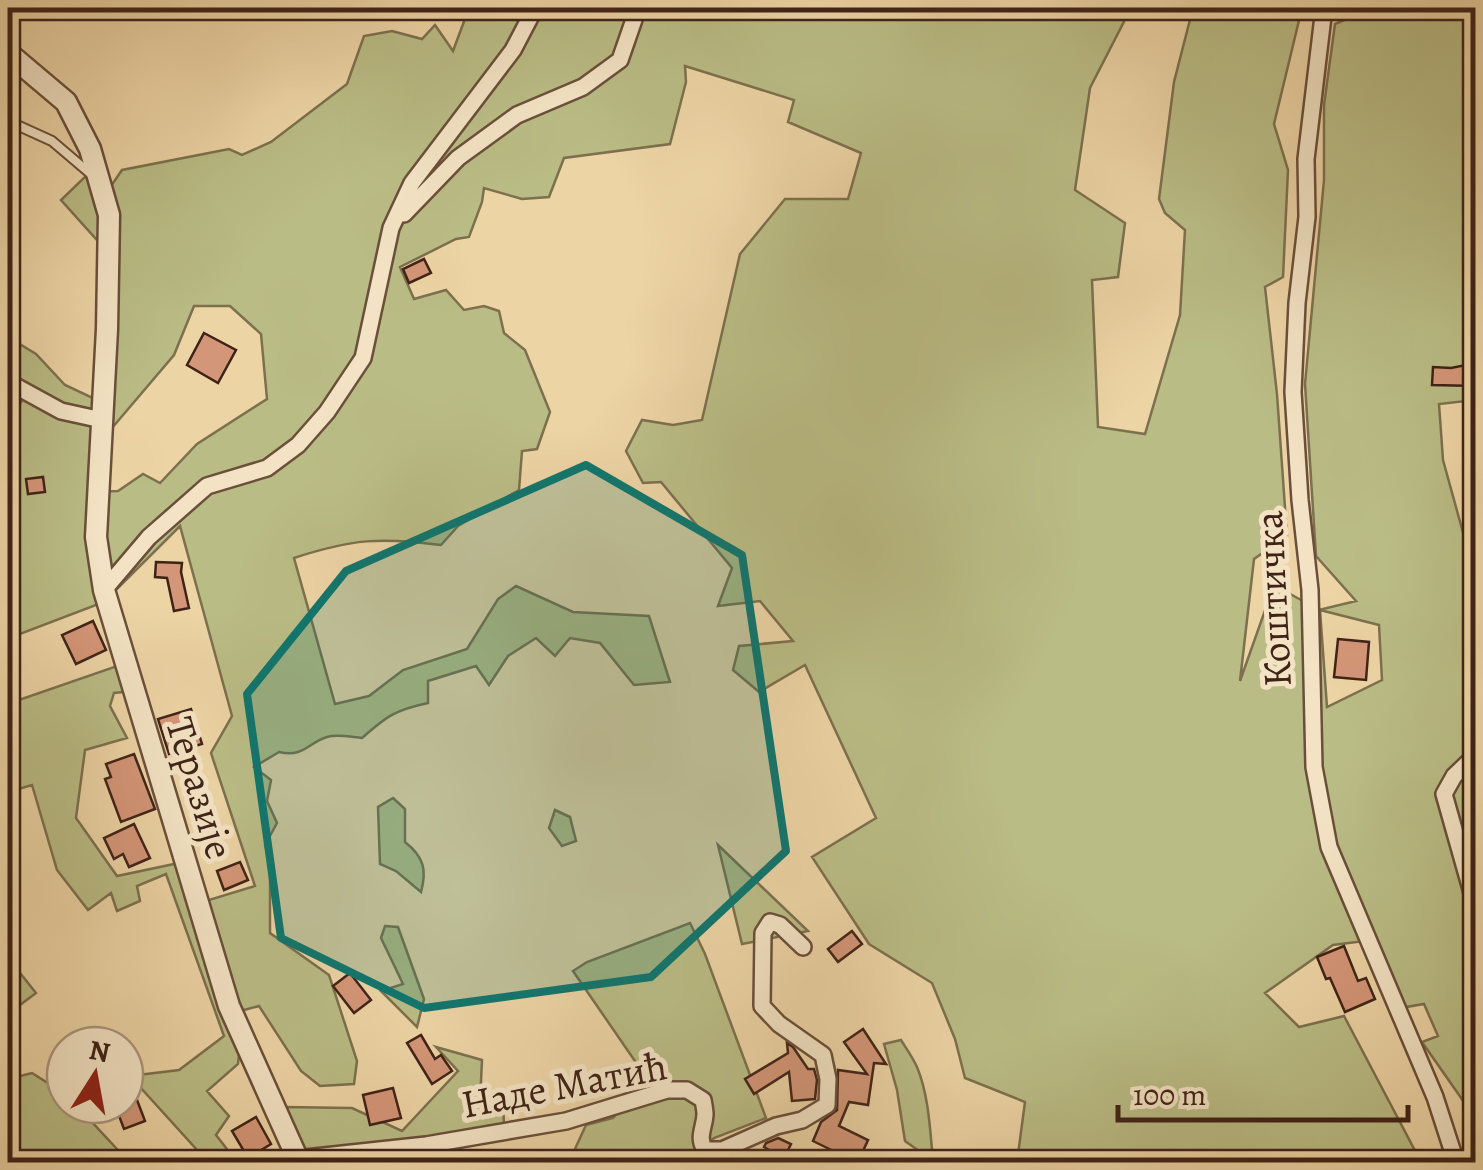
<svg xmlns="http://www.w3.org/2000/svg" width="1483" height="1170" font-family="Alegreya,serif">
  <rect width="100%" height="100%" fill="#edd4a5"/>
  <filter id="stains"><feTurbulence type="fractalNoise" baseFrequency=".002" numOctaves="4"/><feColorMatrix values="0 0 0 0 .2 0 0 0 0 .09 0 0 0 0 .02 0 0 0 .5 -.17"/></filter>
  <radialGradient id="worn" r=".72"><stop offset=".6" stop-color="#630" stop-opacity="0"/><stop offset="1" stop-color="#630" stop-opacity=".3"/></radialGradient>
  <g fill="#babc85" stroke="#7c704e" stroke-width="2.5" fill-rule="evenodd">
    <path d="M469,8H623V15L696,16L697,8H1131L1090,88L1075,190L1125,223L1118,277L1092,280L1098,427L1145,434L1180,315L1185,230L1165,213L1159,199L1174,82L1193,8H1302L1274,124L1288,170L1283,277L1265,287L1277,394L1287,536L1254,559L1240,681L1274,585L1319,610L1356,601L1316,556L1305,384L1324,180V105L1335,24L1366,11L1365,8H1475L1476,302L1465,348L1475,361V400L1439,404L1443,460L1475,576V1112L1473,1115L1422,1042L1438,1036L1424,1004L1406,1007L1372,940L1333,945L1265,993L1299,1027L1344,1016L1421,1162H1017L1025,1102L965,1078L955,1039L932,983L869,944L812,857L876,818L805,665L759,692L733,670L739,646L793,641L760,601L718,606L732,568L661,482L643,483L626,451L642,420L673,425L702,420L740,254L785,199H848L861,153L788,122L794,100L685,66L686,82L670,144L564,158L549,197L522,199L484,188L482,202L469,237L456,239L400,267L414,299L446,290L464,310L484,306L499,311L504,333L525,350L550,412L537,449L522,451L519,490L458,526L441,545C380,537 352,539 294,558L335,704L369,696L403,670L467,649L498,599L516,586L573,612L649,616L670,682L634,685L600,643L570,638L555,656L536,638L508,656L489,685L476,666L428,681V703C395,710 387,716 362,738C351,737 337,734 327,737C309,742 304,758 279,752L254,767L271,780L267,801L277,823L265,845L270,861V933L329,975L357,1061L354,1084L320,1086L301,1071L259,1006L244,1010L238,1064L207,1091L229,1116L216,1135L237,1162H208L130,1076L179,1070L224,1036L166,874L137,886L140,901L117,911L111,893L88,910L57,870L32,785L8,792V681L19,700L117,666L124,692L114,693L110,706L127,738L85,750L76,818L117,876L193,860L206,901L255,886L211,753L232,716L180,526L104,602L17,635L8,645V422L31,387L8,374V337L36,354L65,385L95,399L94,492L118,491L143,474L160,483L197,444L267,399L261,334L230,306H194L174,355L112,428L119,252L111,186L122,170L229,149L242,155L271,142L347,84L364,36L392,31L422,39L435,25L453,51ZM1320,610L1379,625L1382,680L1327,707Z"/>
    <polygon points="90,172 103,216 105,249 61,200"/>
    <path d="M393,798L405,809V842C424,857 427,870 421,892L396,871L380,864L378,807Z"/>
    <polygon points="555,810 570,817 576,841 562,846 549,828"/>
    <polygon points="718,845 808,931 742,944"/>
    <polygon points="690,923 705,954 766,1118 714,1138 689,1162 569,1162 586,1125 613,1118 648,1080 573,971 587,962"/>
    <polygon points="385,926 398,927 424,999 417,1027 381,991 403,984 381,938"/>
    <polygon points="8,965 20,973 36,993 8,1014"/>
    <path d="M901,1040C906,1048 913,1058 917,1067C929,1096 930,1130 933,1161L905,1141L897,1090L884,1044Z"/>
    <polygon points="436,1047 482,1060 480,1102 503,1102 504,1125 412,1142 408,1162 303,1162 285,1107 352,1108 402,1131 458,1071"/>
    <polygon points="32,1073 65,1094 65,1105 76,1105 129,1162 8,1162 8,1079"/>
  </g>
  <g fill="#d49678" stroke="#3f2317" stroke-width="2.5">
    <polygon points="424,259 431,273 409,283 403,269"/>
    <polygon points="204,333 236,350 218,383 187,365"/>
    <polygon points="1476,363 1476,386 1432,385 1433,367 1451,368"/>
    <polygon points="43,477 45,492 28,494 26,479"/>
    <polygon points="156,562 182,563 181,572 189,608 174,611 167,578 155,577"/>
    <polygon points="93,621 106,650 76,664 62,635"/>
    <polygon points="1338,639 1369,642 1366,680 1334,677"/>
    <polygon points="191,709 202,744 169,754 158,719"/>
    <polygon points="134,754 155,809 121,822 105,779 111,777 106,764"/>
    <polygon points="134,824 150,858 129,867 123,854 114,859 104,838"/>
    <polygon points="240,862 248,880 224,890 217,871"/>
    <polygon points="852,931 862,944 838,962 828,949"/>
    <polygon points="1344,946 1358,981 1366,978 1375,999 1345,1012 1330,978 1326,979 1317,957"/>
    <polygon points="350,973 371,1000 354,1013 333,986"/>
    <polygon points="863,1029 886,1064 874,1063 868,1105 849,1102 839,1126 868,1140 858,1162 856,1162 813,1141 821,1122 837,1110 838,1070 867,1074 844,1042"/>
    <polygon points="421,1035 435,1059 441,1055 452,1071 432,1084 407,1043"/>
    <polygon points="787,1043 793,1047 808,1069 814,1069 817,1080 815,1099 792,1101 789,1072 754,1094 745,1079 788,1053"/>
    <polygon points="393,1088 401,1118 370,1125 363,1095"/>
    <polygon points="137,1100 145,1121 124,1129 116,1108"/>
    <polygon points="256,1117 271,1144 248,1158 232,1131"/>
    <polygon points="778,1138 791,1144 784,1158 764,1147 766,1143"/>
  </g>
  <g fill="none" stroke-linecap="round" stroke-linejoin="round">
    <defs>
      <polyline id="service" points="8,121 52,141 92,175"/>
      <g id="minor">
        <polyline points="1324,8 1306,159 1307,217 1297,303 1293,392 1300,500 1310,590 1314,767 1329,847 1435,1097 1456,1162"/>
        <polyline points="404,214 458,158 517,115 583,87 620,60 638,8"/>
        <polyline points="8,382 61,411 102,420"/>
        <polyline points="104,590 149,537 207,486 267,468 298,445 327,412 363,358 391,228 412,183 513,50 535,8"/>
        <polyline points="1476,755 1454,776 1444,794 1476,907"/>
        <path d="M296,1159L426,1145L566,1121L667,1090H687L703,1100C704,1105 705,1110 705,1115C704,1129 697,1137 705,1150H722L776,1126L802,1120L827,1105L828,1079L823,1055L779,1024L762,1006L763,933L770,922L780,925L803,947"/>
      </g>
      <polyline id="tertiary" points="8,53 66,102 90,149 109,215 107,329 96,537 104,590 229,1006 299,1162"/>
    </defs>
    <use href="#service" stroke="#6a4f3a" stroke-width="12"/>
    <use href="#minor" stroke="#6a4f3a" stroke-width="20"/>
    <use href="#tertiary" stroke="#6a4f3a" stroke-width="25"/>
    <use href="#service" stroke="#f3e3c4" stroke-width="8"/>
    <use href="#minor" stroke="#f3e3c4" stroke-width="15"/>
    <use href="#tertiary" stroke="#f3e3c4" stroke-width="20"/>
  </g>
  <path fill="#0f766e" fill-opacity="0.2" stroke="#0f766e" stroke-width="8" stroke-linejoin="round" d="M586,465L742,555L786,851L651,977L424,1008L281,938L247,694L346,571Z"/>
  <g text-anchor="middle" dominant-baseline="central" stroke-width="10" stroke-linejoin="round" paint-order="stroke">
    <g font-size="40" fill="#3f2317" stroke="#f3e3c4">
      <text transform="translate(1273 599) rotate(-93)">Коштичка</text>
      <text transform="translate(200 788) rotate(73)">Теразије</text>
      <text transform="translate(564 1085) rotate(-11)">Наде Матић</text>
    </g>
  </g>
  <rect width="1483" height="1170" fill="none" stroke="#edd4a5" stroke-width="40"/>
  <rect x="10" y="10" width="1463" height="1150" fill="none" stroke="#3f2317" stroke-width="5"/>
  <rect x="20" y="20" width="1443" height="1130" fill="none" stroke="#3f2317" stroke-width="2.5"/>
  <g transform="translate(95 1075) rotate(11)"><circle r="48" fill="#f3e3c4" stroke="#ab967f" stroke-width="2.5"/>
  <path d="M0-8L18 38L0 25L-18 38Z" fill="#8f2418"/>
  <text y="-15" font-size="28" font-weight="bold" text-anchor="middle" fill="#3f2317">N</text>
  </g>
  <path d="M1118 1105v15h290v-15" fill="none" stroke="#3f2317" stroke-width="5"/>
  <text x="1133" y="1105" font-size="30" fill="#3f2317" stroke="#f3e3c4" stroke-width="8" paint-order="stroke">100 m</text>
  <rect width="100%" height="100%" filter="url(#stains)"/>
  <rect width="100%" height="100%" fill="url(#worn)"/>
</svg>
